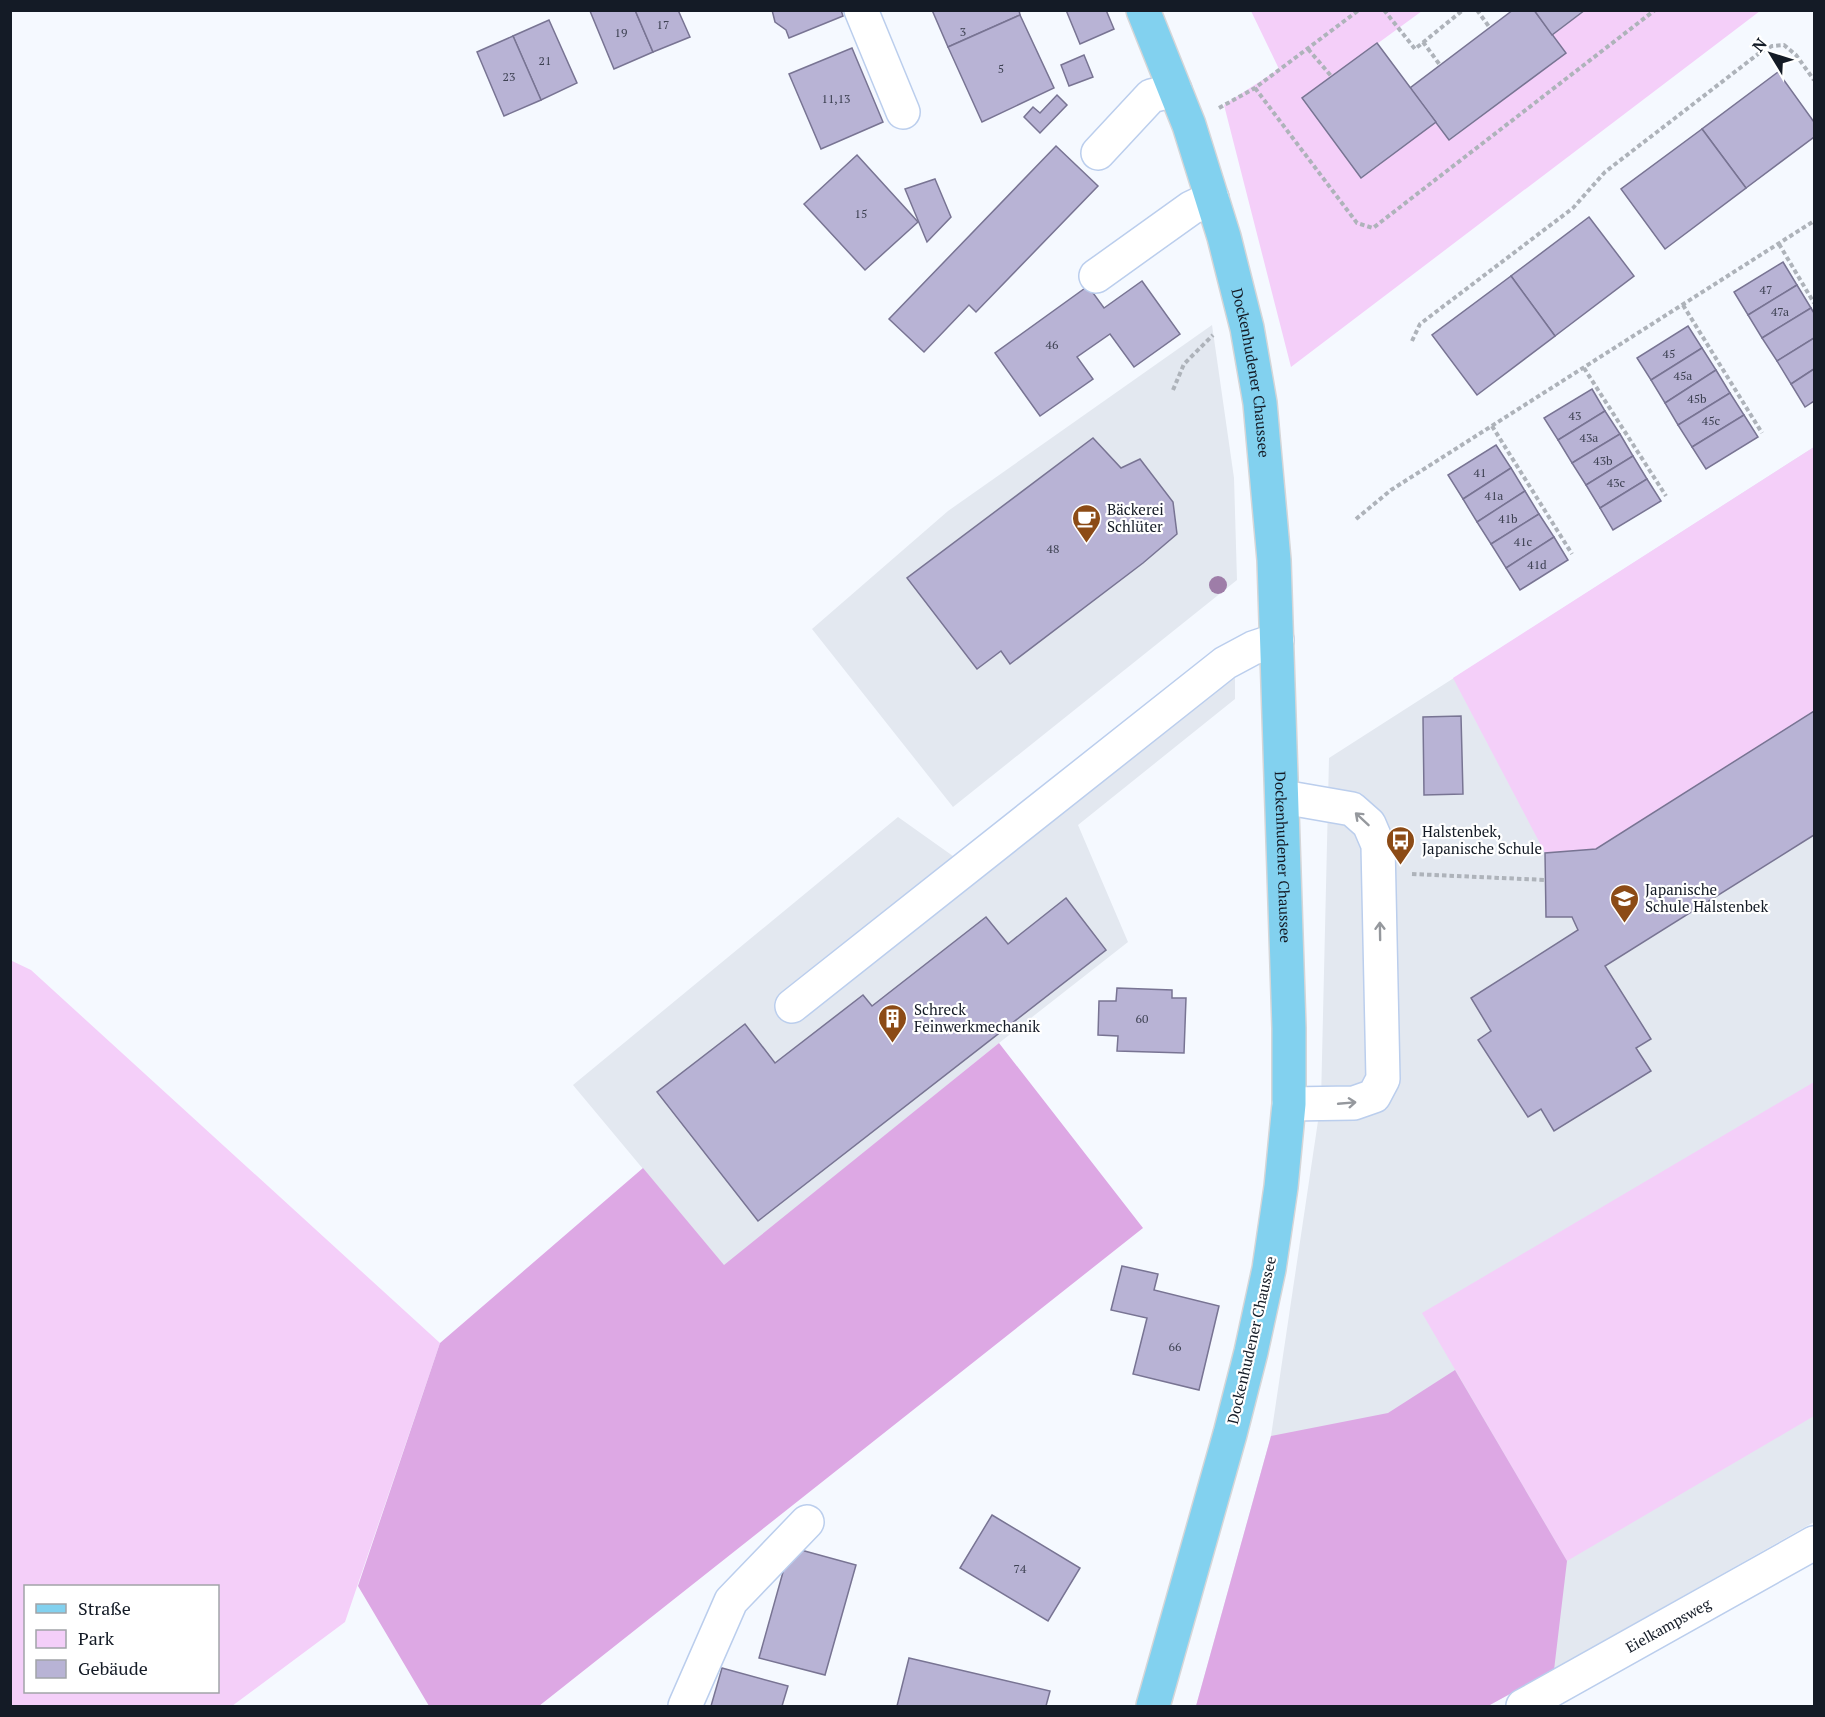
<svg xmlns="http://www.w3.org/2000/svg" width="1825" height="1717" font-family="'PT Serif',serif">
  <rect width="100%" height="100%" fill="#f5f9ff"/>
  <g fill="#e3e8f0">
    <polygon points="1212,325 1234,478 1237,580 953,807 812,629 948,511"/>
    <polygon points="1814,447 1814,1522 1488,1706 1196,1706 1271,1436 1321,1101 1329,758"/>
    <polygon points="1235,644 1235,699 1078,825 1128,942 999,1043 724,1266 573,1085 898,817 967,866"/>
  </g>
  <g fill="#f4cff9" fill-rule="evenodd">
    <polygon points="1251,11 1422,11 1303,98 1362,178 1436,122 1450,140 1566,53 1552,35 1585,11 1760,11 1291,367 1224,105 1279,69"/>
    <polygon points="1814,447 1814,711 1596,849 1545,853 1453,678"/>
    <path d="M10,960L31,970L440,1343L345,1622L232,1706H11ZM218,1586V1692H26V1586Z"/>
    <polygon points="1814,1082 1814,1416 1567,1561 1422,1313"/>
  </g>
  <g fill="#dda8e4">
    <polygon points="999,1043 1143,1228 539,1706 429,1706 358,1586 440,1343 643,1168 724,1265"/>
    <polygon points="1455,1370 1567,1561 1554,1670 1488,1706 1196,1706 1271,1436 1388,1413"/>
  </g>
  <g fill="#b8b3d5" stroke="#787493" stroke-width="1.5">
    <polygon points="635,10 653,52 614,69 590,11"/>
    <polygon points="635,10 678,10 690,37 653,52"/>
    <polygon points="772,10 841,10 843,16 789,38 786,30 775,22"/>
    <polygon points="932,10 1019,10 1020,15 948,47"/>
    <polygon points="1066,10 1106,10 1114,29 1080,44"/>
    <polygon points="1513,10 1534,10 1566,53 1449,140 1410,88"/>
    <polygon points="1534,10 1585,10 1552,35"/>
    <polygon points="1020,15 1054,88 982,122 948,47"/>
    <polygon points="549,20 577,83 541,100 513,36"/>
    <polygon points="513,36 541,100 504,116 477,52"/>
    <polygon points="1377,43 1436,122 1361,178 1302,98"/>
    <polygon points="852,48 883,122 821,149 789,74"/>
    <polygon points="1084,55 1093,77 1069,86 1061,65"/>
    <polygon points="1778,72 1814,122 1814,137 1746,188 1702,129"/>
    <polygon points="1057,95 1067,105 1040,133 1024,117 1033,107 1040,113"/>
    <polygon points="1702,129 1746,188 1665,249 1621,189"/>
    <polygon points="1056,146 1098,186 976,312 969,305 924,352 889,319"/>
    <polygon points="857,155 918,222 865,270 804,204"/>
    <polygon points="935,179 951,217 927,242 905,189"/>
    <polygon points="1589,217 1634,276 1555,336 1511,276"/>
    <polygon points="1783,262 1797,285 1748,315 1734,292"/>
    <polygon points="1511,276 1555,336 1477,395 1432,335"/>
    <polygon points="1142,281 1180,334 1134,367 1110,334 1077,357 1093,379 1040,416 995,353 1088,286 1104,308"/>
    <polygon points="1797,285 1811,308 1762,338 1748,315"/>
    <polygon points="1811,308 1814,313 1814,338 1777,361 1762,338"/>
    <polygon points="1688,326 1702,348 1651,380 1637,358"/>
    <polygon points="1814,338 1814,369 1791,384 1777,361"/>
    <polygon points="1702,348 1716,370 1665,403 1651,380"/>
    <polygon points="1814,369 1814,401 1805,407 1791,384"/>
    <polygon points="1716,370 1730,393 1678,425 1665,403"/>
    <polygon points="1592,389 1605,411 1558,440 1544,418"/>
    <polygon points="1730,393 1744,415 1692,447 1678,425"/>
    <polygon points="1605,411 1620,434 1572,463 1558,440"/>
    <polygon points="1744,415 1758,437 1706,469 1692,447"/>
    <polygon points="1620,434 1633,456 1586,485 1572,463"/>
    <polygon points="1093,438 1121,468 1140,459 1173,502 1177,534 1143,563 1010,664 1001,651 977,669 907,578"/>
    <polygon points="1496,445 1511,468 1463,499 1448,475"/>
    <polygon points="1633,456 1647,479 1600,508 1586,485"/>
    <polygon points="1511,468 1525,491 1477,522 1463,499"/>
    <polygon points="1647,479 1661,501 1613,530 1600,508"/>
    <polygon points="1525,491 1539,514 1491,544 1477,522"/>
    <polygon points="1539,514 1554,537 1506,568 1491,544"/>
    <polygon points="1554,537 1568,560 1520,590 1506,568"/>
    <polygon points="1814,711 1814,835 1605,966 1651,1039 1636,1048 1651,1071 1554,1131 1541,1109 1528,1117 1478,1040 1491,1031 1471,998 1578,930 1572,917 1546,917 1545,853 1596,849"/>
    <polygon points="1461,716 1463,794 1424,795 1423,717"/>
    <polygon points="1066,898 1106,950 758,1221 657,1092 745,1024 775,1063 863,995 872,1006 986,917 1008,944"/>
    <polygon points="1117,988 1172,990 1172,998 1186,998 1184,1053 1117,1051 1118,1036 1098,1035 1099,1001 1116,1001"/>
    <polygon points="1122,1266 1158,1274 1154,1290 1219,1306 1199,1390 1133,1374 1147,1318 1111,1310"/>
    <polygon points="992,1515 1080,1568 1048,1621 960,1568"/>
    <polygon points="790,1547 856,1565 825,1675 759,1658"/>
    <polygon points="909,1658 1050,1691 1046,1706 897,1706"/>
    <polygon points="722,1668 788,1686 782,1706 711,1706"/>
  </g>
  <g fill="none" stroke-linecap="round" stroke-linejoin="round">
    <defs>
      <g id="minor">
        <polyline points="861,10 903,112"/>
        <polyline points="1098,153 1151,96 1175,90"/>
        <polyline points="1096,276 1191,208 1212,198"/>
        <polyline points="1283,797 1352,809 1369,824 1378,845 1383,1079 1374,1096 1354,1103 1289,1104"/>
        <polyline points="792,1006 1225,663 1253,648 1277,640"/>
        <polyline points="685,1706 731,1601 807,1522"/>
        <path id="s1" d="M1523,1706L1814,1543"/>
      </g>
      <g id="major">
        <path id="s2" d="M1143,10L1189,125L1224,237L1247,328L1260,403L1274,560L1289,1028V1104L1281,1187L1269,1269L1251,1352L1230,1434L1153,1706"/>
      </g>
    </defs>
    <use href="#minor" stroke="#bbceed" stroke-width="36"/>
    <use href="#major" stroke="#d5d6d8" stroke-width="36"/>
    <g stroke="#aeb3ba" stroke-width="4" stroke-dasharray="4.5 3" stroke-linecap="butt">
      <polyline points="1384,10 1415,49 1463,10"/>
      <polyline points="1477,10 1490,28"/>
      <polyline points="1423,42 1440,65"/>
      <polyline points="1308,49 1332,77"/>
      <polyline points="1255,88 1357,223 1373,228 1655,10"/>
      <polyline points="1219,108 1255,88 1359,10"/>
      <polyline points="1779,244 1814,303"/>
      <polyline points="1683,305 1762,433"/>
      <polyline points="1412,341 1420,324 1573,208 1605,172 1762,51 1772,46 1784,45 1796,55 1814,80"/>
      <polyline points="1584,368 1666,496"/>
      <polyline points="1173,390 1184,364 1213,335"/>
      <polyline points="1492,426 1572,554"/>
      <polyline points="1356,519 1391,490 1814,221"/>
      <polyline points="1412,874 1546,880"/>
    </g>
    <use href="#minor" stroke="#fff" stroke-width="33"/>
    <use href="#major" stroke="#82d1ef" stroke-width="33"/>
  </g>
  <circle fill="#9e7da8" cx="1218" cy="585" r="9"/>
  <defs><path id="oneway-shaft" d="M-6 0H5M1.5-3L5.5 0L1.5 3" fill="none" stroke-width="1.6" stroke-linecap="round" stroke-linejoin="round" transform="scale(1.5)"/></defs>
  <g stroke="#95989d">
    <use href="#oneway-shaft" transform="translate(1362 819) rotate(-137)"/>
    <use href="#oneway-shaft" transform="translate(1380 931) rotate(-91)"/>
    <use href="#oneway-shaft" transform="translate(1347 1103) rotate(-5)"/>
  </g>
  <defs>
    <symbol id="cafe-pin" viewBox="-11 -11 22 30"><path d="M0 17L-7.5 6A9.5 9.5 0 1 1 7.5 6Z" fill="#8c4b16" stroke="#fff"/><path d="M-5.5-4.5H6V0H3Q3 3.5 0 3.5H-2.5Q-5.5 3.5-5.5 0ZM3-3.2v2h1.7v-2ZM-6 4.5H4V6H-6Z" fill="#fff"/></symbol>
    <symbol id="bus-pin" viewBox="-11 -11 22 30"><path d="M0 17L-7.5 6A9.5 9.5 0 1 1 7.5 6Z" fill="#8c4b16" stroke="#fff"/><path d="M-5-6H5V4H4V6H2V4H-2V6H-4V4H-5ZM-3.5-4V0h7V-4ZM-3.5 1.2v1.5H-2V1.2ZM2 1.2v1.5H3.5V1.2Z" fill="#fff"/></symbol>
    <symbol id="school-pin" viewBox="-11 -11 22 30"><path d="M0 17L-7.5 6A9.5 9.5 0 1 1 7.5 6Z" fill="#8c4b16" stroke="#fff"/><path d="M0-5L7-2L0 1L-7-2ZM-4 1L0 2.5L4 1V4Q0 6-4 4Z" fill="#fff"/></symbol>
    <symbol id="building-pin" viewBox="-11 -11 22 30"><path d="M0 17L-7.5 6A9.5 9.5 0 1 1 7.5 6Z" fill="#8c4b16" stroke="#fff"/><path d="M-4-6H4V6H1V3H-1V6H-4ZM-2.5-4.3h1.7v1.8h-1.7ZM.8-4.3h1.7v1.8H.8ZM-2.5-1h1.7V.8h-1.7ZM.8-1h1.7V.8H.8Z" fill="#fff"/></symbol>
  </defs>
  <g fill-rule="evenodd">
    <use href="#cafe-pin" x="1070" y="502" width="33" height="45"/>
    <use href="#bus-pin" x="1384" y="824" width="33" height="45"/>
    <use href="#school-pin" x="1608" y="882" width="33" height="45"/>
    <use href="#building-pin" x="876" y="1002" width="33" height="45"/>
  </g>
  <g text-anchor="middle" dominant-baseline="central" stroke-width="4.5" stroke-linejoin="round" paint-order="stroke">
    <g font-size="12" fill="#3d4152">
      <text x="663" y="24">17</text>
      <text x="963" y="31">3</text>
      <text x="621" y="32">19</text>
      <text x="545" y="60">21</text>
      <text x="1001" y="68">5</text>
      <text x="509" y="76">23</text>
      <text x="836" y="98">11,13</text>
      <text x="861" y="213">15</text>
      <text x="1766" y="289">47</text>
      <text x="1780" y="311">47a</text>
      <text x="1052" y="344">46</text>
      <text x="1669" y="353">45</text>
      <text x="1683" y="375">45a</text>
      <text x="1697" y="398">45b</text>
      <text x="1575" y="415">43</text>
      <text x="1711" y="420">45c</text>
      <text x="1589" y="437">43a</text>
      <text x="1603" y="460">43b</text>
      <text x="1480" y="472">41</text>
      <text x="1616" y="482">43c</text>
      <text x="1494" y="495">41a</text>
      <text x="1508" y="518">41b</text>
      <text x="1523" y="541">41c</text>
      <text x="1053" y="548">48</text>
      <text x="1537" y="564">41d</text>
      <text x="1142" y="1018">60</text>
      <text x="1175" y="1346">66</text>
      <text x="1020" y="1568">74</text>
    </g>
    <g font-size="15" fill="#141b26" stroke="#fff">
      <text stroke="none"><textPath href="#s2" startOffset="380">Dockenhudener Chaussee</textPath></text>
      <text stroke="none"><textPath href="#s2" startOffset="866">Dockenhudener Chaussee</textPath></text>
      <text transform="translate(1251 1340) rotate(-77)">Dockenhudener Chaussee</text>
      <text stroke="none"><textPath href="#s1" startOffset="166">Eielkampsweg</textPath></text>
    </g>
    <g font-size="15" fill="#141b26" stroke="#fff" text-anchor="start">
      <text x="1107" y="509">Bäckerei<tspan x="1107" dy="17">Schlüter</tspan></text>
      <text x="1422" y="831">Halstenbek,<tspan x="1422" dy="17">Japanische Schule</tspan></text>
      <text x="1645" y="889">Japanische<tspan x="1645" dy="17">Schule Halstenbek</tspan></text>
      <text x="914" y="1009">Schreck<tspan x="914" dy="17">Feinwerkmechanik</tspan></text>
    </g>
  </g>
  <rect width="1825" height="1717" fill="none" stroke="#141b26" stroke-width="24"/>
  <rect x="24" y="1585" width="195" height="108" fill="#ffffff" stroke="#a1a4a8" stroke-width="1.5"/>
  <rect x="36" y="1604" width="30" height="9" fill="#82d1ef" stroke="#a1a4a8" stroke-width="1.5"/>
  <text x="78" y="1615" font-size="18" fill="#141b26">Straße</text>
  <rect x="36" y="1630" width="30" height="18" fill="#f4cff9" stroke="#a1a4a8" stroke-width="1.5"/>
  <text x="78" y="1645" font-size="18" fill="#141b26">Park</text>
  <rect x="36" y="1660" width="30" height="18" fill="#b8b3d5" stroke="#a1a4a8" stroke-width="1.5"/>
  <text x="78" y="1675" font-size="18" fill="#141b26">Gebäude</text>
  <g transform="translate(1771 54) rotate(308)" stroke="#ffffff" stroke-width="4.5" paint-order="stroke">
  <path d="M0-4.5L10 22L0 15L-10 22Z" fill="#141b26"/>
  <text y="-9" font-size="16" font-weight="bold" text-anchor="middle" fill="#141b26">N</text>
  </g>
</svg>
